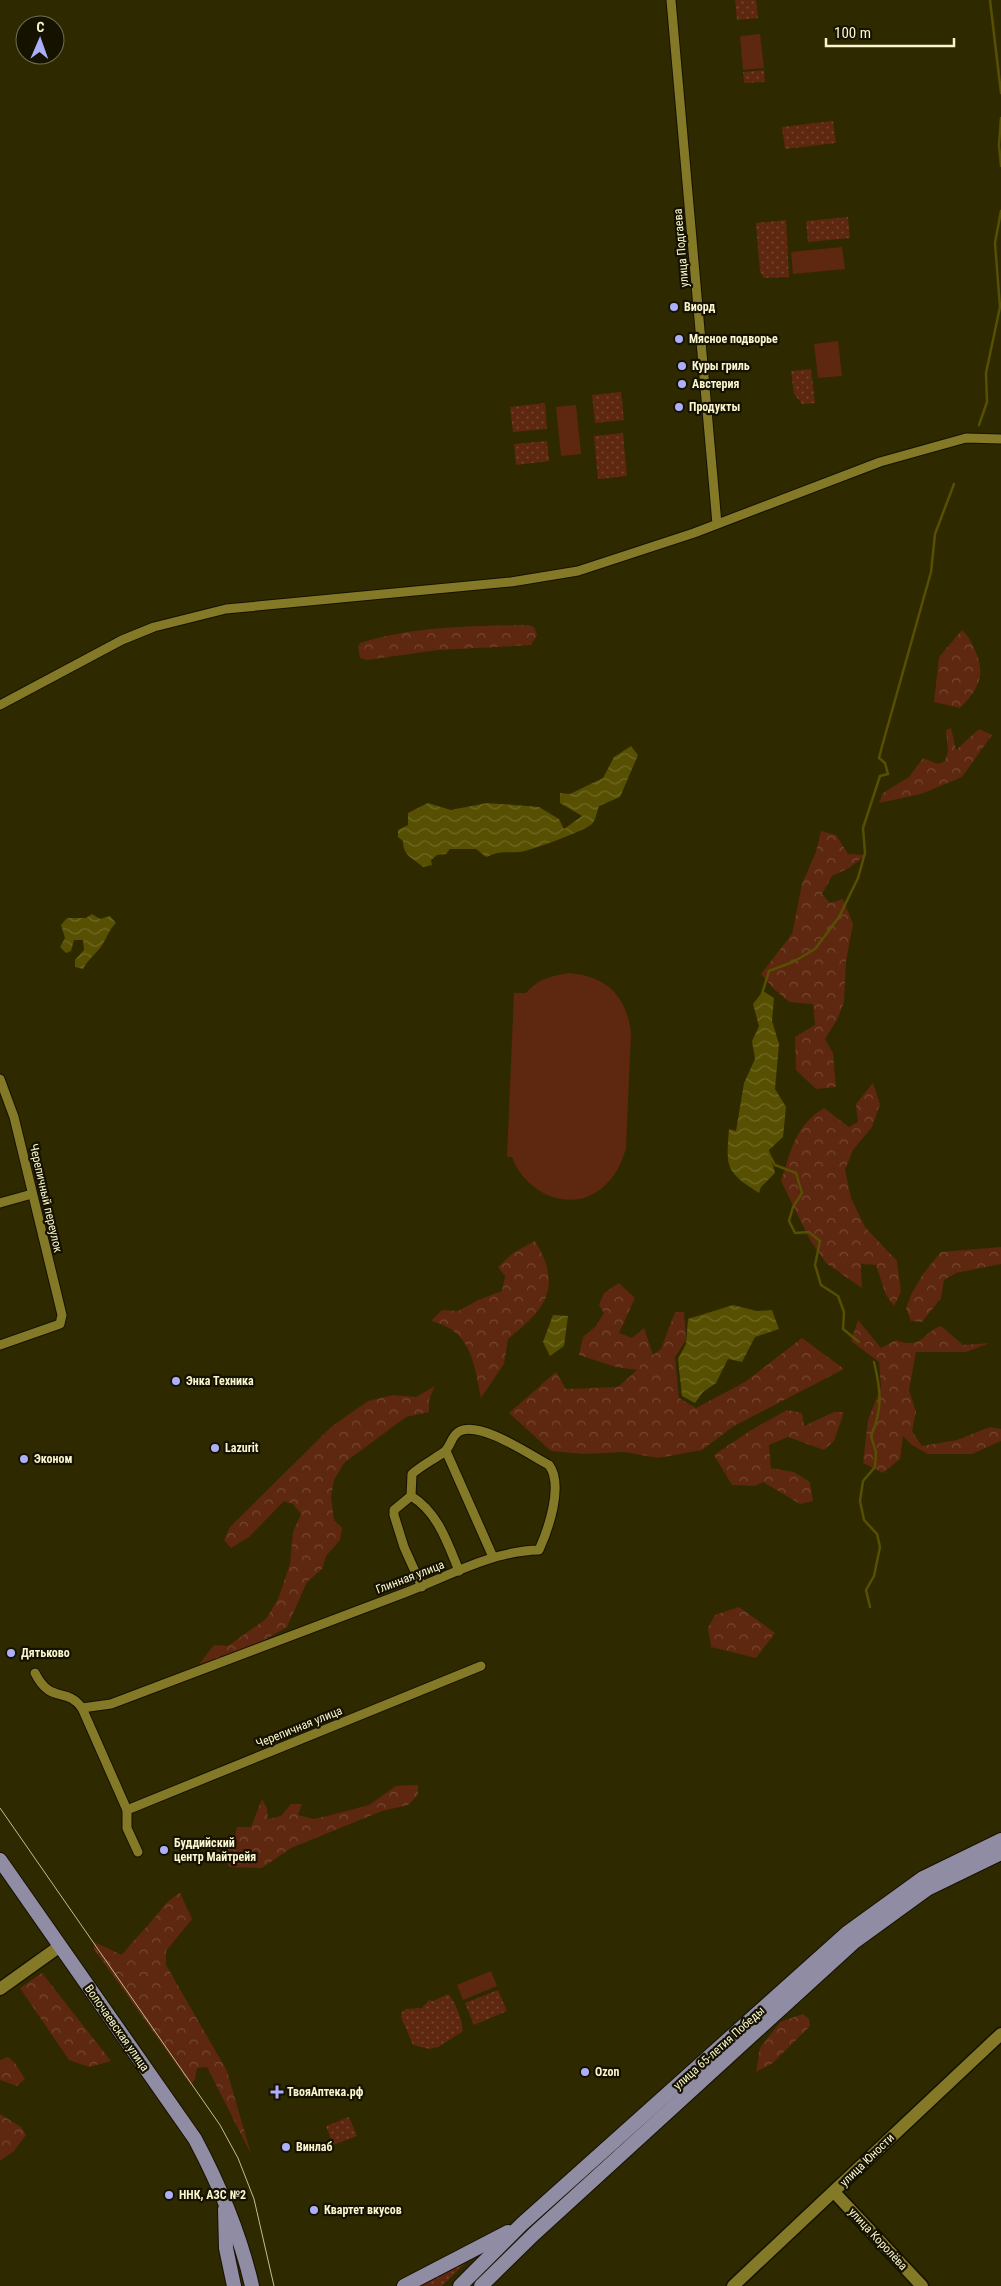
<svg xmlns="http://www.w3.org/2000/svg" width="1001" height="2286" font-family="'Roboto Condensed',sans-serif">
  <defs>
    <pattern id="grass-dots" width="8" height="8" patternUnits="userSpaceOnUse" patternTransform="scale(1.25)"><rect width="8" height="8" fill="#5d2710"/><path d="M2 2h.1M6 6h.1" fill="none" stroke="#754732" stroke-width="1.8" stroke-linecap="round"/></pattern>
    <pattern id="forest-crowns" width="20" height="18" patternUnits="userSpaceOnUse" patternTransform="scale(1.25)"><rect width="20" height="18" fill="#5d2710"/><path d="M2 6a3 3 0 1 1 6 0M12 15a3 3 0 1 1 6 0" fill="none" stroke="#754732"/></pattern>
    <pattern id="water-waves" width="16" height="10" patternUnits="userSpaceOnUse" patternTransform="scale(1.25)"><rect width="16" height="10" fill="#574f01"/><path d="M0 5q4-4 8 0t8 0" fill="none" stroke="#706925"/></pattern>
  </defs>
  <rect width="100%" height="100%" fill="#2f2900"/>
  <g fill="url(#grass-dots)">
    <polygon points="735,0 756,0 758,18 737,20"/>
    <polygon points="764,70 765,82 744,83 743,72"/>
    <polygon points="833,121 836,143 785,149 782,127"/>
    <polygon points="848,217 850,238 808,242 806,221"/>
    <polygon points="786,220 789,277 764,278 760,272 756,223"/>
    <polygon points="811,369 815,403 802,404 794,394 791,371"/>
    <polygon points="621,392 624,420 595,423 592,395"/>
    <polygon points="545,403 547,429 513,432 510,407"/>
    <polygon points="623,433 627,476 598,479 594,436"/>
    <polygon points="547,441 549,461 516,465 514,444"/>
    <polygon points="498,1990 507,2011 474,2025 465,2003"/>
    <path d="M448,1994C454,1998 465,2026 462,2032L438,2047L429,2049L413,2045L401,2017L402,2012L406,2009L422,2008L429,2000L433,2001Z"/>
    <polygon points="349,2117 357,2136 333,2145 326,2126"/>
    <polygon points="472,2257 442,2286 413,2286"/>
  </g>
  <g fill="url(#forest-crowns)">
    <path d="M528,625L534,627L537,635L531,645L438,650L367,660L360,658L358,647L360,643C415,626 470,626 528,625Z"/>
    <path d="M962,630C968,635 970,640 973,646C987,673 980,688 960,708L934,702L939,657Z"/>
    <polygon points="951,728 956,750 979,729 992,735 962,777 921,794 879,803 883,793 909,777 923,758 938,764 945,761 948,751 946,730"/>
    <polygon points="821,831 836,835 848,854 866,855 849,868 832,876 822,894 830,903 843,899 853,924 846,961 844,1002 837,1020 825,1039 833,1053 836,1087 816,1089 796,1070 795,1037 815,1025 813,1004 789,1002 773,988 761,974 792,934 802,884 816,852"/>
    <path d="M873,1083L880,1104L872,1127L853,1150L845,1170L851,1198L865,1227L897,1261L901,1292L894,1306L886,1295L876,1265L861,1264L862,1288L826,1263L810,1240L781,1181C792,1149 794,1127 824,1108L849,1127L858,1122L856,1104Z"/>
    <path d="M535,1241C563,1287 546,1309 508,1339L504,1364L481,1398C474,1363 471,1330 431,1321L442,1310L458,1311L478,1300L502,1291L505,1276L498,1267L513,1253Z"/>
    <polygon points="1001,1247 1001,1264 956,1273 944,1280 941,1298 922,1322 911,1321 906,1308 912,1293 923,1274 941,1252"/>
    <polygon points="619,1283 635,1298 619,1333 632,1338 644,1328 653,1355 661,1349 675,1312 684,1312 686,1340 675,1357 679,1398 696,1408 745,1382 802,1338 844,1369 734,1426 702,1450 658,1458 624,1452 583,1454 551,1451 509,1413 556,1372 566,1389 618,1387 637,1370 616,1367 579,1355 583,1337 596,1326 604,1313 599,1305 604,1293"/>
    <path d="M858,1320L881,1348L896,1340C922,1350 922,1333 941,1326L963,1345L990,1343L966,1352H916L909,1390L916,1412L912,1431L922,1446L957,1440L990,1427L1001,1429V1441L972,1454H928L912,1445L903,1436L900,1459L883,1473L863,1463L868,1420L881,1387L879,1362L851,1341Z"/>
    <polygon points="435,1386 429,1400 429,1412 406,1417 344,1463 334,1480 331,1497 334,1520 342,1528 340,1540 326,1556 322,1569 307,1582 287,1627 247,1650 202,1668 200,1663 214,1645 228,1646 266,1619 278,1599 290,1564 293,1532 301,1514 293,1504 284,1501 249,1537 231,1548 224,1540 230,1527 331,1427 368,1401 393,1395 416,1397"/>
    <polygon points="787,1410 802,1413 804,1426 834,1412 844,1412 834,1441 824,1450 788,1437 769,1445 771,1468 794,1472 810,1482 813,1501 800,1504 763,1482 755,1486 732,1485 714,1455 751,1430"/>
    <polygon points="739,1607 775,1633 756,1658 711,1647 708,1628 715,1615"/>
    <polygon points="418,1785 418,1795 408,1805 382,1811 291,1848 262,1868 230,1867 216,1851 222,1843 235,1837 237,1827 251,1827 262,1799 267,1808 268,1819 281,1816 291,1804 302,1804 298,1815 314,1819 347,1811 369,1805 396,1786"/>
    <path d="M180,1893L192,1919L166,1951V1965L227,2071L251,2154L207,2067L197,2068L195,2079L191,2085L94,1949V1942L122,1955C132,1942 139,1935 150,1923C162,1910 164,1902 180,1893Z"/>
    <polygon points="42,1973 111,2061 89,2067 69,2060 20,1988"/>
    <polygon points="803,2014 809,2019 810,2026 773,2063 756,2072 760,2048 780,2022"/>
    <polygon points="8,2057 15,2063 25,2079 17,2086 0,2080 0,2060"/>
    <polygon points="0,2114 21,2127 26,2135 14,2151 0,2161"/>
  </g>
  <g fill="#5d2710">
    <polygon points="760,34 764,68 743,70 740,36"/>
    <polygon points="842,247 845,269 793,274 791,252"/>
    <polygon points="838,341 842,376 818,378 814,344"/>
    <polygon points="576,405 581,454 561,456 556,407"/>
    <path d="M569,973C606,976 626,995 631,1032L626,1149C622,1160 618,1172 610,1180C580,1217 527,1198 512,1157H507L514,993H526C538,979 551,976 569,973Z"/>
    <polygon points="491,1971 497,1986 463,2000 457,1985"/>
  </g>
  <g fill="url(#water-waves)">
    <path d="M631,746L638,755L620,797L599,806C597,811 596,820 592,824C586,830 530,851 520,852C504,853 502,850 486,857L476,849H450L446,854L437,855L431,860L432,865L423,867C413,858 403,856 403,841L398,837V830L408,825V813L428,803L451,810L487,803L539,807L559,819L564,829L582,816L560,803V793L570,794L603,778L614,757Z"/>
    <path d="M92,914L100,919L110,916L116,923C108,931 107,938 101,947C95,954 88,960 83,969L75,967V960L84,950L83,940H74L71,951L66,953L60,947L65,938L61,925L67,918H86Z"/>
    <path d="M763,991L774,998L772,1021L779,1044L775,1089L786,1107L783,1137L769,1150L775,1173L761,1187L759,1193C725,1172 726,1167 729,1129L736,1131L744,1083L755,1059L752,1041L759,1026L753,1004Z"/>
    <polygon points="733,1305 757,1311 772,1310 779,1329 755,1337 742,1362 728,1359 716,1383 703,1392 695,1403 682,1396 678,1359 686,1344 688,1319"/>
    <polygon points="553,1315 568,1316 564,1346 550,1356 543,1342"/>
  </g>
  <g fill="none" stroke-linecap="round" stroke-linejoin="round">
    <g stroke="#574f01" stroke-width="2.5">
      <polyline points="990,0 1001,93"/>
      <polyline points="1001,118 999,145 1001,166"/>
      <polyline points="979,425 987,402 986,373 1000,307 995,243 1001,211"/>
      <polyline points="762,994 769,971 793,962 815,949 839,917 858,878 865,853 863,828 880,776 888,774 885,763 879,758 881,750 931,572 935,534 954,484"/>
      <polyline points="769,1154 775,1165 796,1173 802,1193 793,1207 789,1221 795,1233 809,1232 820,1241 815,1265 821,1285 838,1296 844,1312 843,1329 859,1342"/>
      <path d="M870,1607L866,1590L874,1576L880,1547L877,1534L864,1520L860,1501L863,1481L875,1467L876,1452L871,1436C883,1408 881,1391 874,1362"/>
    </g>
    <defs>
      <g id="street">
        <polyline points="671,0 717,524"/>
        <polyline points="0,705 122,640 154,627 226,609 511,582 578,571 694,533 880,462 966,438 1001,439"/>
        <polyline points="0,1079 14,1117 62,1315 60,1324 0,1345"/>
        <polyline points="0,1203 32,1194"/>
        <polyline points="446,1451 493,1557"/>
        <path d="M411,1496C438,1512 448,1544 459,1571"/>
        <path d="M35,1673C51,1705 66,1686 82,1708L111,1704C207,1668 303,1632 399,1595C445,1578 490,1551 539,1550C548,1530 564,1485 549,1465C530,1455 481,1421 460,1431C451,1435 451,1447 444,1452C433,1460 422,1465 412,1474L411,1496L394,1510V1515L404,1547L422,1587"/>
        <polyline points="82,1708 127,1810 127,1828 138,1852"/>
        <polyline points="127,1810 481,1666"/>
      </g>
      <g id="secondary">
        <polyline points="0,1989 60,1946"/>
        <polyline points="834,2192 922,2286"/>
        <polyline points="733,2286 1001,2034"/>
      </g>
      <g id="primary">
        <path d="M0,1860L195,2139C220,2186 240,2234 252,2286"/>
        <polyline points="225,2209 226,2248 234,2286"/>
        <polyline points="404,2286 508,2232"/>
        <polyline points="460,2286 522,2224 847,1933 923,1878 1001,1840"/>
        <polyline points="481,2286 534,2234 854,1942 927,1889 1001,1853"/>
      </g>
    </defs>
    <use href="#street" stroke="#151200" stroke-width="11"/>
    <use href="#secondary" stroke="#151200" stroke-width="15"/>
    <use href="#primary" stroke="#151200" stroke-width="16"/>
    <use href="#street" stroke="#837927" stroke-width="9"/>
    <use href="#secondary" stroke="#837927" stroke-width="12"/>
    <use href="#primary" stroke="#908ca3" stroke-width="14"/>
    <polyline stroke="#c2bd95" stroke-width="1" points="0,1808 220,2125 238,2158 254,2199 274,2286"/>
  </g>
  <g fill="#adaffb" stroke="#151200" stroke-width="2">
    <circle cx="674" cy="307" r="5"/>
    <circle cx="679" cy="339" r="5"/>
    <circle cx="682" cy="366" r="5"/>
    <circle cx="682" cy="384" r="5"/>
    <circle cx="679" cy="407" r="5"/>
    <circle cx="176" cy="1381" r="5"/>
    <circle cx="215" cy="1448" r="5"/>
    <circle cx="24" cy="1459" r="5"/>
    <circle cx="11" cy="1653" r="5"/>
    <circle cx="164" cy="1850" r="5"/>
    <circle cx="585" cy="2072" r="5"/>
    <path d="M274.5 2084.5h5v5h5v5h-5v5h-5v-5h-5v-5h5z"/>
    <circle cx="286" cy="2147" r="5"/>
    <circle cx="169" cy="2195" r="5"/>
    <circle cx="314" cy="2210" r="5"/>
  </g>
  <g text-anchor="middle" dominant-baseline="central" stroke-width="4.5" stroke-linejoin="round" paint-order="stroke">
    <g font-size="12" fill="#f9f5ce" stroke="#151200">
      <text transform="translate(681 248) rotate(-95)">улица Подгаева</text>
      <text transform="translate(46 1198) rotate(77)">Черепичный переулок</text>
      <text transform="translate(410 1577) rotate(-21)">Глинная улица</text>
      <text transform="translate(299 1727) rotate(-22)">Черепичная улица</text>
      <text transform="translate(117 2028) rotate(55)">Волочаевская улица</text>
      <text transform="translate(719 2048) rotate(-42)">улица 65-летия Победы</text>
      <text transform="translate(867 2160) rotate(-44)">улица Юности</text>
      <text transform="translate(878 2239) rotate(47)">улица Королёва</text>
    </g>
    <g font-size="12" font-weight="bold" fill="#f9f5ce" stroke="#151200" text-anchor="start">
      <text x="684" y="307">Виорд</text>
      <text x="689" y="339">Мясное подворье</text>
      <text x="692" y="366">Куры гриль</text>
      <text x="692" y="384">Австерия</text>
      <text x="689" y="407">Продукты</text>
      <text x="186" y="1381">Энка Техника</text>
      <text x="225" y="1448">Lazurit</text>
      <text x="34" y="1459">Эконом</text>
      <text x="21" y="1653">Дятьково</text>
      <text x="174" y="1843">Буддийский<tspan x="174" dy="14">центр Майтрейя</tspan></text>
      <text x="595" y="2072">Ozon</text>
      <text x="287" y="2092">ТвояАптека.рф</text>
      <text x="296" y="2147">Винлаб</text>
      <text x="179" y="2195">ННК, АЗС №2</text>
      <text x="324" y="2210">Квартет вкусов</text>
    </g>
  </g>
  <g transform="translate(40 40) rotate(2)"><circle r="24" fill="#151200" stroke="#706d52"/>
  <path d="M0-4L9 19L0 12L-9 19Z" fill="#adaffb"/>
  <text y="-8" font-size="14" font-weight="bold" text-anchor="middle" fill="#f9f5ce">С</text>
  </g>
  <path d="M826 38v8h128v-8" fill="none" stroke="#f9f5ce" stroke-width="2.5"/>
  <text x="834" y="38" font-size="15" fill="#f9f5ce" stroke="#151200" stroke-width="4" paint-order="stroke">100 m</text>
</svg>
